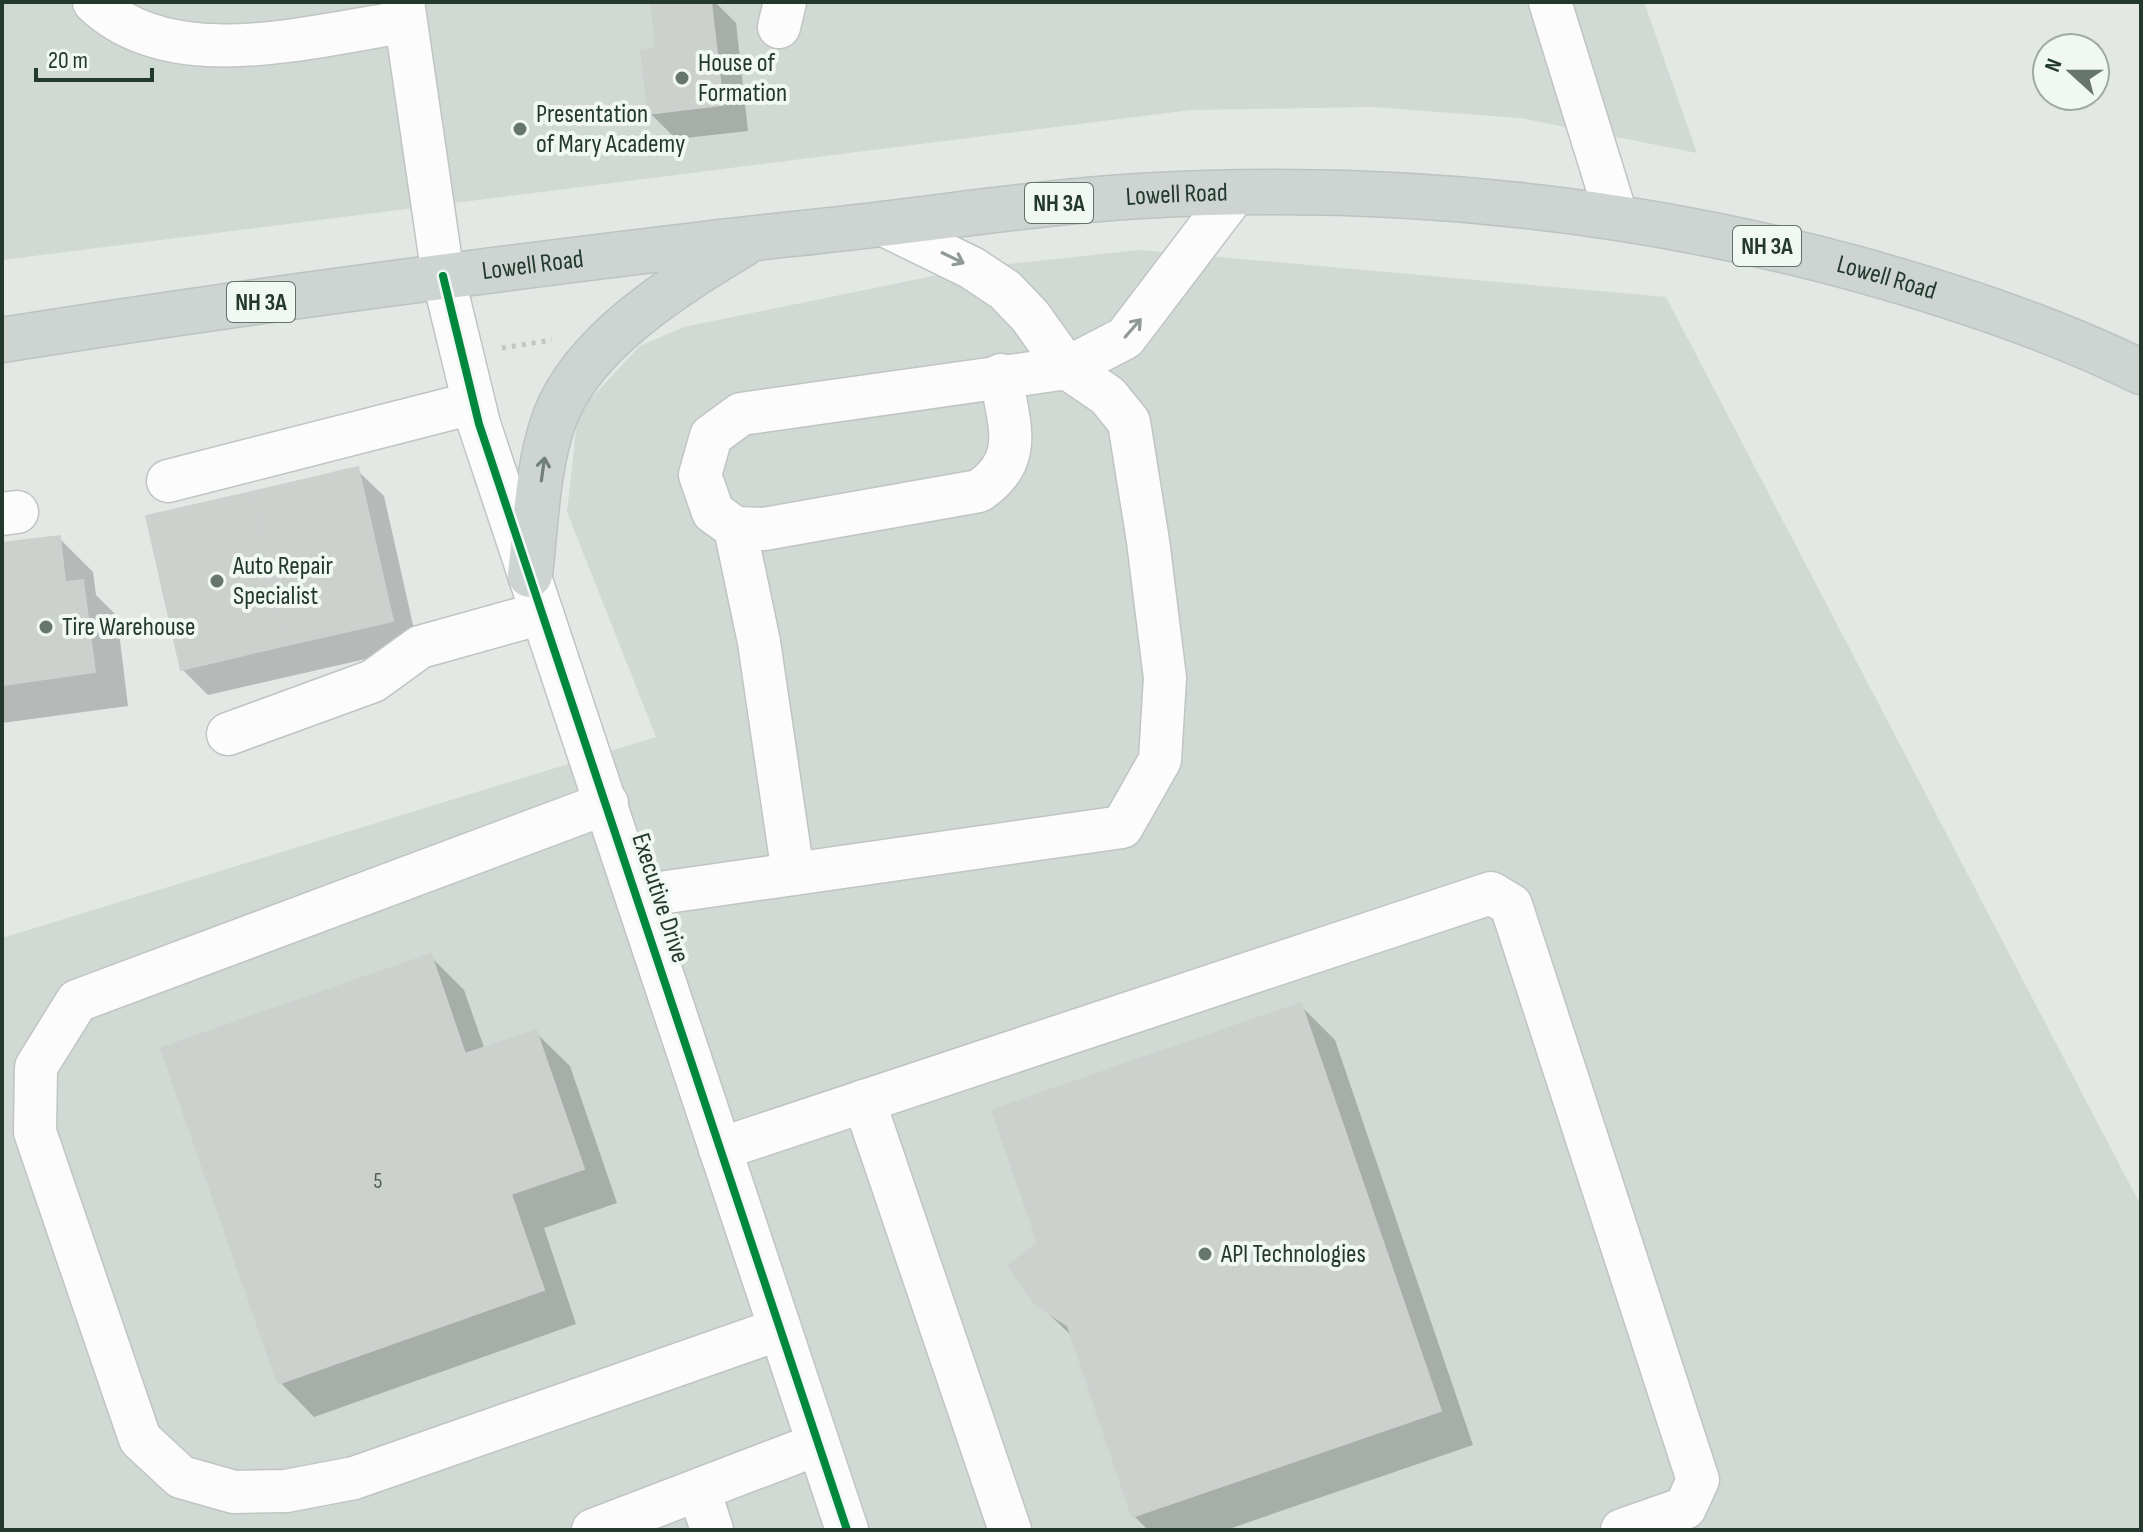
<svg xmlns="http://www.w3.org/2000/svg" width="2143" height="1532" font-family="'Sofia Sans Condensed',sans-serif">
  <rect width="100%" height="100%" fill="#e3e8e5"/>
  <g fill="#d1d9d4">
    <polygon points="2,2 1644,2 1697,153 1520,118 1371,107 1191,110 2,260"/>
    <polygon points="1140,250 1666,297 2141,1206 2141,1530 2,1530 2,938 656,737 567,512 578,412 640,346 684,327 972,268"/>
  </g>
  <g fill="#0003">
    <polygon points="665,2 715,2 736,23 748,131 676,139 650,113"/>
    <polygon points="357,470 384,496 418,647 208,695 182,669"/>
    <polygon points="59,538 93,572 96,595 117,616 128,706 2,723 2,545"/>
    <polygon points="430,956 464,990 485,1050 535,1032 570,1066 617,1203 544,1228 576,1324 314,1417 280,1382"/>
    <polygon points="1301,1006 1335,1040 1473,1445 1226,1530 1148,1530 1134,1516 1074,1338 1036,1302 1040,1244"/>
  </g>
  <g fill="#ccd1ce" stroke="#ccd1ce" stroke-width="2">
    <polygon points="651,2 711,2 723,105 648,114 641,50 656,48"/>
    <polygon points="358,467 393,621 287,645 252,492"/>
    <polygon points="252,492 287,645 181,670 146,516"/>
    <polygon points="60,536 65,582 83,580 95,672 2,685 2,543"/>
    <polygon points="431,954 465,1054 536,1030 584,1169 511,1194 544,1290 278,1384 161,1048"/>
    <polygon points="1301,1003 1441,1411 1132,1517 1068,1326 1035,1304 1008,1266 1038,1243 992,1110"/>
  </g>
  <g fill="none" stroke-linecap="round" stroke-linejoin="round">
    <defs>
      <g id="minor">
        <path d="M94,2C171,76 310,36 404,22"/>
        <polyline points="403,2 443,276 479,424 847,1530"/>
        <polyline points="1550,2 1616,215"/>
        <polyline points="779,27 785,2"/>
        <polyline points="168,481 473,403"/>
        <polyline points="2,514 17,512"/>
        <path d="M735,528L764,529L979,491C1026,459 1008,424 1001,375"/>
        <polyline points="228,734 373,681 420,647 542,613"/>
        <polyline points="607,803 77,1001 36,1067 35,1132 140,1439 181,1477 234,1492 286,1491 354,1478 780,1329"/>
        <polyline points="793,874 759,642 735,528 713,512 700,475 711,436 741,414 1067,368 1125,338 1236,192"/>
        <polyline points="639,896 1122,827 1160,760 1165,678 1148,541 1129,422 1108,396 1067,368 1030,316 1005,290 972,268 882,224"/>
        <polyline points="864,1101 1010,1530"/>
        <polyline points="720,1149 1491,893 1511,905 1698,1480 1685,1508 1622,1530"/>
        <polyline points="699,1490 712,1530"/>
        <polyline points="593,1530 818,1444"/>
      </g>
      <g id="major">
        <path id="s1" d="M2,340C232,303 463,273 695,245C760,237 825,231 890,223C973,213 1056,201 1140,196C1381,182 1621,205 1854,268C1952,295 2050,327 2141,372"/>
        <path d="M530,575C536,523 537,466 555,417C584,341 676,285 742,245"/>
      </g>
    </defs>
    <use href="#minor" stroke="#c0c5c2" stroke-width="45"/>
    <use href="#major" stroke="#bcc4c0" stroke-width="47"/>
    <polyline stroke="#c0c8c3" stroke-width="5" stroke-dasharray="4 6" stroke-linecap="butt" points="502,348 552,340"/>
    <use href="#minor" stroke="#fbfcfb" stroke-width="42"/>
    <use href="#major" stroke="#ced4d1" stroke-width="44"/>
    <defs>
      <polyline id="cycleway" points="443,276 479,424 847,1530"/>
    </defs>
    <use href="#cycleway" stroke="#f1f7f3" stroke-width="13"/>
    <use href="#cycleway" stroke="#00873e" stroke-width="8"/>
  </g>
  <defs><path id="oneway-shaft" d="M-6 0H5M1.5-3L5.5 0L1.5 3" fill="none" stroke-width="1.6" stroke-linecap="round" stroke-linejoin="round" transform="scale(2)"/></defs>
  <g stroke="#8f9a94">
    <use href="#oneway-shaft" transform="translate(953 258) rotate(26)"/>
    <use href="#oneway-shaft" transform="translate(1133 328) rotate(-49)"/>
  </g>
  <use stroke="#707f77" href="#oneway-shaft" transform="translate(543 469) rotate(-82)"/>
  <g fill="#66766e" stroke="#f1f7f3" stroke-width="3">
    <circle cx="682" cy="78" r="8"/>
    <circle cx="520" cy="129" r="8"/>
    <circle cx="217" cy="581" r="8"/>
    <circle cx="46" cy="627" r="8"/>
    <circle cx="1205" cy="1254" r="8"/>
  </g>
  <g text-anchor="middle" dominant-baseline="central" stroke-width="8" stroke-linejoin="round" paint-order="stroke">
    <g font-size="22" fill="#4e6057">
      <text x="378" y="1181">5</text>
    </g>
    <g fill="#f1f7f3" stroke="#617269" stroke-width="2">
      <rect x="1025" y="183" width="68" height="40" rx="6"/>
      <rect x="1733" y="226" width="68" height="40" rx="6"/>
      <rect x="227" y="282" width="68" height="40" rx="6"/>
    </g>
    <g font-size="24" font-weight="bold" fill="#23392e">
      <text x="1059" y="203">NH 3A</text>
      <text x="1767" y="246">NH 3A</text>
      <text x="261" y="302">NH 3A</text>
    </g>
    <g font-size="26" fill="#23392e" stroke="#f1f7f3" text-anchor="start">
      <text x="698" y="63">House of<tspan x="698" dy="30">Formation</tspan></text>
      <text x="536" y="114">Presentation<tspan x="536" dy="30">of Mary Academy</tspan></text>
      <text x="233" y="566">Auto Repair<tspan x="233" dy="30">Specialist</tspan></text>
      <text x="62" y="627">Tire Warehouse</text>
      <text x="1221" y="1254">API Technologies</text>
    </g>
    <g font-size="26" fill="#23392e" stroke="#f1f7f3">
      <text stroke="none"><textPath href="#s1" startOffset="1184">Lowell Road</textPath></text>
      <text stroke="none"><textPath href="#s1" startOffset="536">Lowell Road</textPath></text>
      <text stroke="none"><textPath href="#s1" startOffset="1902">Lowell Road</textPath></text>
      <text transform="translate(660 898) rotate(72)">Executive Drive</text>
    </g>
  </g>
  <rect width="2143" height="1532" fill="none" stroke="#23392e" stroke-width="8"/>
  <g transform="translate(2071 72) rotate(291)"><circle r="38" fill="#f1f7f3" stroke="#9faba4" stroke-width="2"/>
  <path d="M0-6L14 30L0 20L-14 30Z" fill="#66766e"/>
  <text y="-12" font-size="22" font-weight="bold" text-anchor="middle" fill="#23392e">N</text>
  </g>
  <path d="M36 68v12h116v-12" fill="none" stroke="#23392e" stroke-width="4"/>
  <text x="48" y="68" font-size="24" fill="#23392e" stroke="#f1f7f3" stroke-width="6" paint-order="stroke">20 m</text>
</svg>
